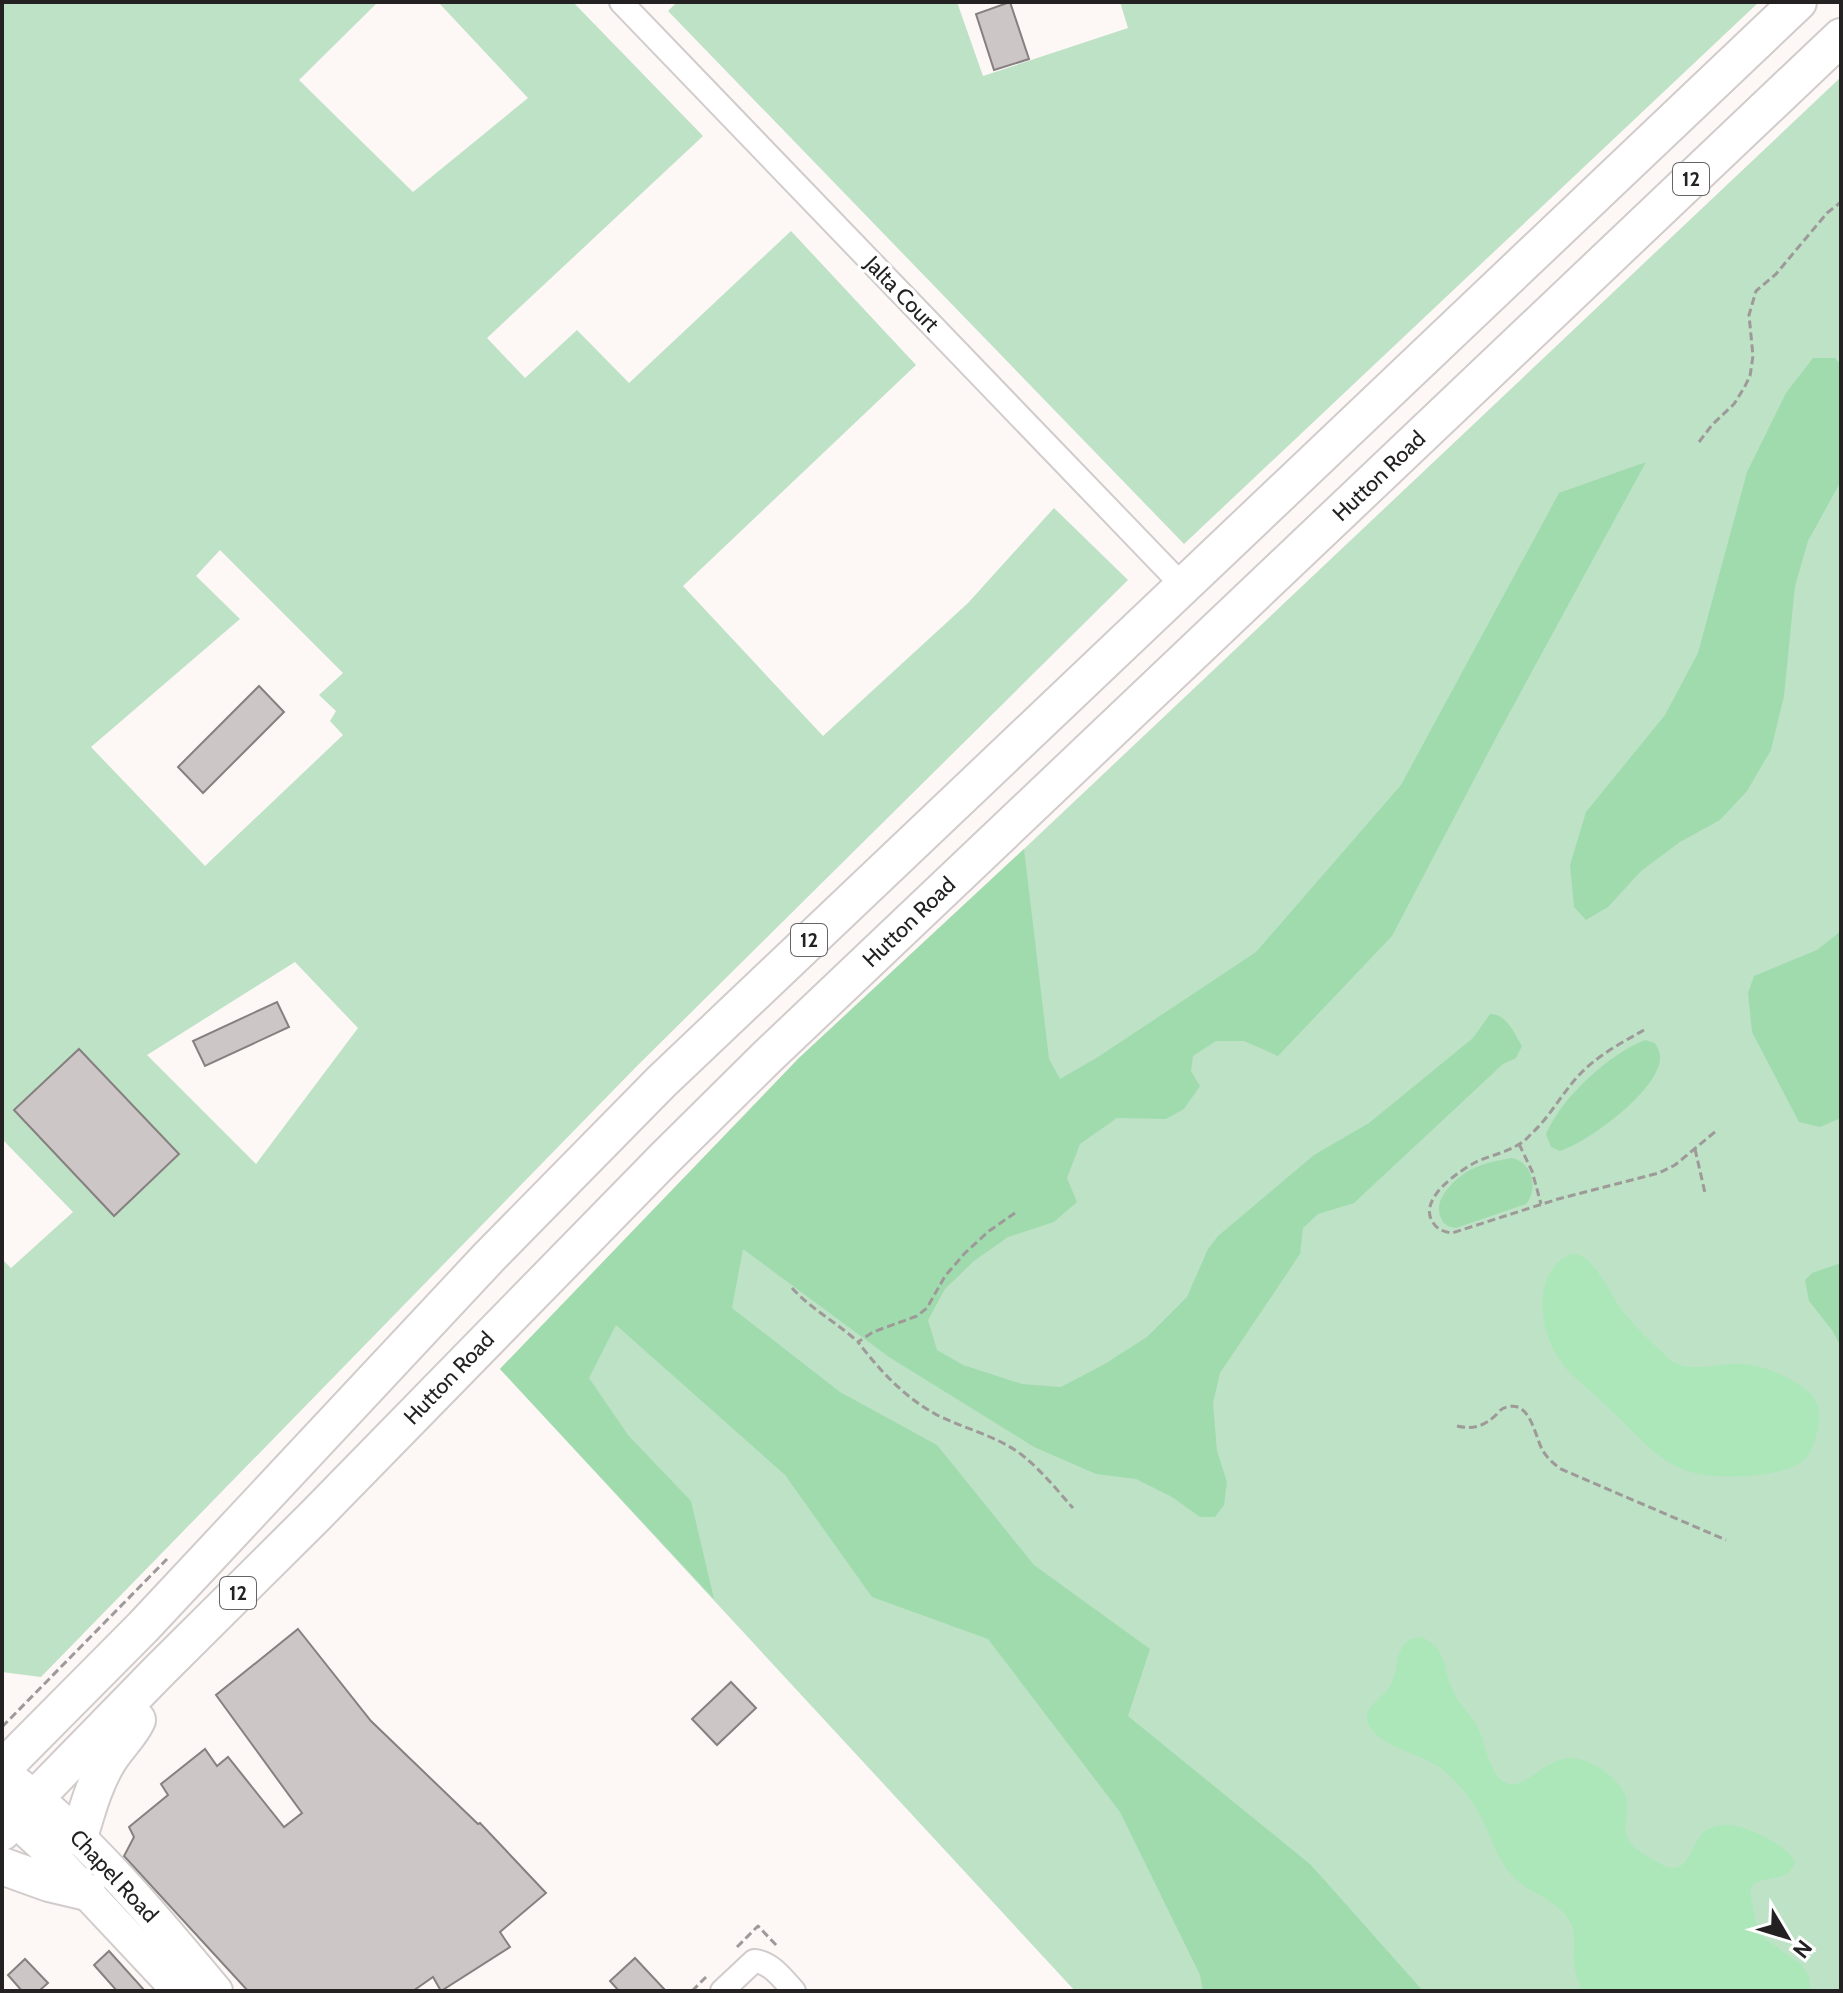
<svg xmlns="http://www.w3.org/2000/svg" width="1843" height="1993" font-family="Cabin,sans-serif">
  <rect width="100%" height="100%" fill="#fdf7f6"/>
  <g fill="#bee2c6" fill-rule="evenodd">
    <path d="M2,2H378L299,80L413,192L528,98L438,2H573L703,136L487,338L525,378L577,330L629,383L791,231L916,365L683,586L823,736L968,603L1054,508L1128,580L636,1067L41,1677L2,1672V1259L11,1268L73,1212L2,1139ZM220,550L343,673L319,695L336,711L330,721L343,735L205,866L91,747L240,619L196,576ZM295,962L358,1028L256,1164L147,1055Z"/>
    <polygon points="677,2 957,2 983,76 1128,28 1120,2 1759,2 1184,544 668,11"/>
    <polygon points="1841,77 1841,1991 1075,1991 500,1369 799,1058 1024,849"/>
  </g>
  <g fill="#a0dbae">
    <polygon points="1813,358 1835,358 1841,365 1841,481 1808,541 1795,586 1784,696 1771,750 1747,791 1720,820 1680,842 1641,871 1608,907 1586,920 1574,907 1570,865 1586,812 1665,715 1698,653 1747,472 1786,393"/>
    <path d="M1646,462L1499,732L1392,936L1278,1056L1244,1041H1216L1193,1056L1191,1071L1200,1086L1184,1109L1166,1119L1117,1118L1080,1144L1067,1178L1077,1202L1054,1222L1008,1237L974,1261L945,1289L928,1320L937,1350L963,1365L1022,1384L1061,1387L1103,1365L1147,1337L1187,1297L1208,1249L1218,1236L1314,1155L1369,1123L1473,1038L1490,1014C1507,1014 1514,1033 1522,1046L1516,1058L1503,1064L1354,1203L1318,1214L1303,1228L1300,1254L1220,1373L1213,1403L1217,1451L1227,1482L1224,1505L1215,1517H1200L1172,1497L1136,1479L1096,1474L1034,1447L889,1357L743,1249L732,1308L840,1392L937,1445L1034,1565L1150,1649L1128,1716L1311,1865L1423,1991H1203L1200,1975L1120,1812L988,1639L872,1597L785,1475L616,1325L589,1378L628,1435L691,1501L714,1599L500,1369L799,1058L1024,849L1049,1059L1060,1079L1098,1057L1256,952L1401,785L1559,493Z"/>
    <polygon points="1841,931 1841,1118 1820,1127 1799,1122 1752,1032 1748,993 1754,976 1817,950"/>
    <path d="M1645,1040L1655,1043C1657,1047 1659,1051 1660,1055C1663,1088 1588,1142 1560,1151L1551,1147L1546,1134C1561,1098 1609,1054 1645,1040Z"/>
    <path d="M1512,1158C1532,1162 1539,1189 1526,1204L1456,1228C1448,1227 1444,1225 1441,1218C1432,1200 1454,1180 1468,1171C1481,1164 1498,1160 1512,1158Z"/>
    <polygon points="1841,1263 1841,1347 1832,1330 1809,1301 1805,1280 1812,1273"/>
  </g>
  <g fill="#abe7b9">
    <path d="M1571,1254C1578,1254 1582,1256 1587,1260C1602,1273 1610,1294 1622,1310C1635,1327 1653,1344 1668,1358C1686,1375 1717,1363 1739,1364C1765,1365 1792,1377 1811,1394C1819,1403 1821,1417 1818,1428C1816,1438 1811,1454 1803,1461C1782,1478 1709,1481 1685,1470C1656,1459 1636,1434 1614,1413C1600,1399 1584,1386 1569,1372C1561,1362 1553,1351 1549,1339C1538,1309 1538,1269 1571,1254Z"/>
    <path d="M1422,1637C1449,1651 1442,1669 1454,1693C1460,1706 1472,1715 1478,1728C1485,1742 1487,1761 1496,1774C1519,1808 1546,1746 1582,1760C1597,1765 1618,1778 1624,1793C1635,1818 1611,1833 1642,1853C1650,1858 1665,1869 1675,1868C1690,1866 1694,1839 1705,1831C1710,1827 1721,1825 1728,1825C1745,1825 1790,1846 1795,1863C1785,1880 1783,1875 1767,1879C1762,1880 1758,1882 1753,1884L1750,1892L1757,1930L1764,1938L1802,1965L1809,1976L1810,1991H1582C1579,1982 1574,1972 1574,1962C1573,1951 1576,1936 1572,1926C1561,1899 1528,1894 1512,1875C1497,1858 1491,1837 1481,1817C1472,1799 1458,1783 1443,1770C1422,1752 1386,1751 1370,1727C1359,1710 1380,1700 1389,1688C1398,1675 1394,1660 1402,1648C1407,1639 1413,1638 1422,1637Z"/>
  </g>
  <g fill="#ccc6c6" stroke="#868080" stroke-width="2">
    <polygon points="1010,2 1029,59 994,70 976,14"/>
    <polygon points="259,686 284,712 203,793 178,767"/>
    <polygon points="277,1002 289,1027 205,1066 193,1041"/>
    <polygon points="79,1049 179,1154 114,1216 14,1110"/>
    <polygon points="298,1629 371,1721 478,1824 480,1823 546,1893 500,1932 510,1947 441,1991 433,1977 413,1991 248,1991 124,1856 134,1837 129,1827 168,1795 161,1784 205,1749 217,1766 228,1757 284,1827 302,1813 216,1695"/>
    <polygon points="731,1682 756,1708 717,1745 692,1719"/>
    <polygon points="109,1951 145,1991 117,1991 94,1965"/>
    <polygon points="635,1958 666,1991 619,1991 610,1981"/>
    <polygon points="25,1959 48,1983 39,1991 22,1991 8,1975"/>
  </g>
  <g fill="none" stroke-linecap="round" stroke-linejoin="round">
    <defs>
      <g id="minor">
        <polyline points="621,2 1182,585"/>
        <path d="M722,1991L754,1961C771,1962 783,1979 794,1991"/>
      </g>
      <g id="secondary">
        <path d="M2,1771C21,1787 41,1801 59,1818C116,1871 166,1931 216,1991"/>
        <polyline points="2,1808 41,1844 179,1991"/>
      </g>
      <g id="primary">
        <polyline points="2,1769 143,1627 490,1256 661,1082 1798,2"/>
        <polyline points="2,1832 159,1671 316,1515 665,1158 767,1057 1841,37"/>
        <path d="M79,1837C87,1811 94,1784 108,1761C117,1746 130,1735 137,1720"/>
        <polyline points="2,1866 49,1883 87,1892"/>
      </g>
    </defs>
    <use href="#minor" stroke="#d1cccb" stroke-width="26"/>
    <use href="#secondary" stroke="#d1cccb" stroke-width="36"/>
    <use href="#primary" stroke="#d1cccb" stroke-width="40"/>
    <g stroke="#9e9a99" stroke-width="3" stroke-dasharray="8 4" stroke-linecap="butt">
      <polyline points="1699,442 1712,425 1734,404 1744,388 1750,376 1753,356 1749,315 1756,291 1776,274 1827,213 1841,202"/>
      <path d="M1644,1030C1623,1042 1600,1054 1582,1072C1563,1091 1551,1116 1531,1134C1527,1139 1522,1143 1516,1146C1504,1153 1489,1156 1476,1162C1459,1171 1419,1198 1432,1221C1436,1229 1444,1232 1452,1233L1558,1199L1659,1173L1675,1165L1716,1131"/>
      <polyline points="1519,1144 1532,1171 1541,1204"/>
      <polyline points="1695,1149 1705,1193"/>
      <path d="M1015,1213L989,1231L965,1253L945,1276L927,1308L917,1316L873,1332L858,1342C881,1372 905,1398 939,1416C968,1430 995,1435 1022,1455C1041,1470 1057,1490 1073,1508"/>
      <path d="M792,1288C811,1309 836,1322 857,1341"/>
      <path d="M1457,1426C1473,1430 1485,1426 1497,1414C1500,1410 1502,1408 1507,1407C1531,1400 1535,1438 1543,1451C1548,1459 1554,1464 1561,1469L1726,1540"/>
      <polyline points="2,1727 167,1559"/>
      <polyline points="737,1947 758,1926 777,1946"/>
      <polyline points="692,1991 706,1977"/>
    </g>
    <use href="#minor" stroke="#fff" stroke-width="22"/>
    <use href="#secondary" stroke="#fff" stroke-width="32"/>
    <use href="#primary" stroke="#fff" stroke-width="36"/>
  </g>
  <g text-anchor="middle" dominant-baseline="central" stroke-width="7" stroke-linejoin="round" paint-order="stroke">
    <g fill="#fff" stroke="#656464" stroke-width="2">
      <rect x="1673" y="163" width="36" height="32" rx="6"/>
      <rect x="791" y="924" width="36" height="32" rx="6"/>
      <rect x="220" y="1577" width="36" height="32" rx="6"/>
    </g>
    <g font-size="20" font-weight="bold" fill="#232121">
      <text x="1691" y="179">12</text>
      <text x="809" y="940">12</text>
      <text x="238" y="1593">12</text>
    </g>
    <g font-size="22" fill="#232121" stroke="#fff">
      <text transform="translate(902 294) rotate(46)">Jalta Court</text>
      <text transform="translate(1379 476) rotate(-44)">Hutton Road</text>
      <text transform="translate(909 922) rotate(-44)">Hutton Road</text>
      <text transform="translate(449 1378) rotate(-46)">Hutton Road</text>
      <text transform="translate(114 1876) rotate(47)">Chapel Road</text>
    </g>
  </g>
  <rect width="1843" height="1993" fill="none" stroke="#232121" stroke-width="8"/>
  <g transform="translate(1787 1937) rotate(128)" stroke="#ffffff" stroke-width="6" paint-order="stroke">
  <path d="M0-6L14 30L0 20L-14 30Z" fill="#232121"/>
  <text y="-12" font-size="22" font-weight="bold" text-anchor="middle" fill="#232121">N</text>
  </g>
</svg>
